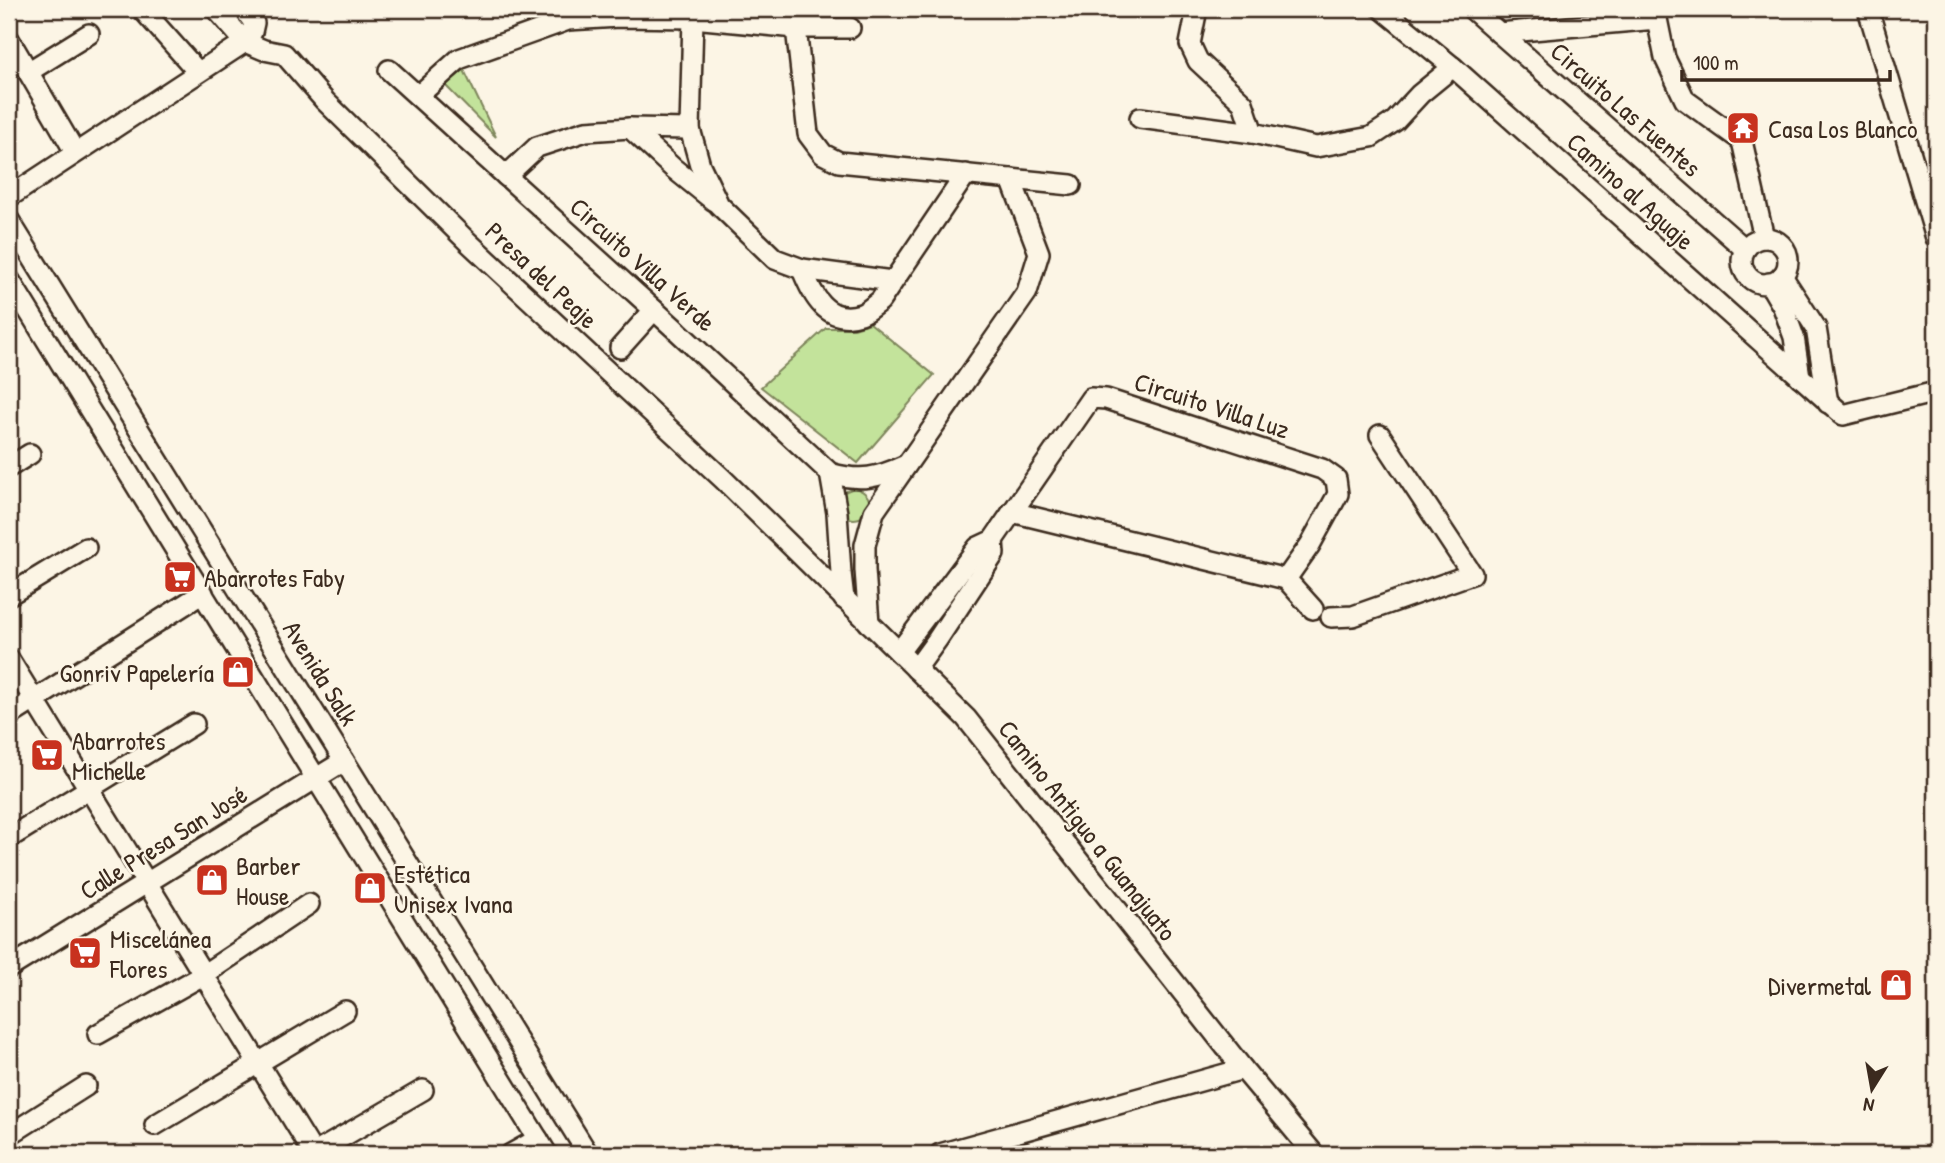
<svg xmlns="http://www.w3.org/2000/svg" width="1945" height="1163" font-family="'Patrick Hand',sans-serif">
  <rect width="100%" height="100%" fill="#fcf5e5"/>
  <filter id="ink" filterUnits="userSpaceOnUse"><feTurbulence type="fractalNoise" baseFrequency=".0143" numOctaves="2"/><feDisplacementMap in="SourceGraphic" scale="14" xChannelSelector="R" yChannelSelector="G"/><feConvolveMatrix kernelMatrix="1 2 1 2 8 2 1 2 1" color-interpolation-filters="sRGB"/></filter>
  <g filter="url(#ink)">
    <g fill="#c3e39b" stroke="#7f865c" stroke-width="2">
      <polygon points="464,70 496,137 445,85"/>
      <polygon points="870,323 934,375 858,463 761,387 826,328 854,328"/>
      <path d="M854,488C881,494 870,527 845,517L841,495L844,492Z"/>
    </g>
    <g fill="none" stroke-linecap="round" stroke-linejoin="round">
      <defs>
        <g id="minor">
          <polyline points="142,9 198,72"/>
          <polyline points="216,9 245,42 264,50 284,54 325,101 467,241 723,479 966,718 1243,1069 1314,1154"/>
          <polyline points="696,9 693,18 690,129 700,165 719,205 775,259 802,269 892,281"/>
          <polyline points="1197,9 1190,44 1198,61 1243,103 1253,133"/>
          <polyline points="1382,9 1453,67 1843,415 1936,392"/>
          <polyline points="1472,9 1745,249"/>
          <polyline points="1655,9 1665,58 1685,100 1742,141 1764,238"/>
          <polyline points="1868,9 1936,238"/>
          <polyline points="796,28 808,134 823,154 839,162 1071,185"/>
          <polyline points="1499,33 1657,19"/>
          <polyline points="9,39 75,152"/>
          <path d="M389,70L673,327L830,473C861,482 877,478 906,465"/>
          <polyline points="28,72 89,34"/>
          <polyline points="418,96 459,59 568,20 619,17 693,18 796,28 850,28"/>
          <polyline points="1140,118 1253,133 1316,147 1371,137 1395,121 1420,94 1453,67"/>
          <polyline points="630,128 673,168 714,201"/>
          <polyline points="506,176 537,147 586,131 630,128 690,129"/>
          <polyline points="9,197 245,42 252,32 254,23 244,9"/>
          <polyline points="9,220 588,1154"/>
          <circle cx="1765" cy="261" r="23"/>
          <path d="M802,269C812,295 827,325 861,314C867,312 874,305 880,301L966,174"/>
          <polyline points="1782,276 1816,328 1828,403"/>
          <polyline points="9,279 547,1154"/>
          <polyline points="1769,283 1783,307 1794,337 1800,377"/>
          <polyline points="620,348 654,310"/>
          <polyline points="9,467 30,454"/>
          <polyline points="830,473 837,513 841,573 844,599"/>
          <polyline points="1012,512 1286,579 1313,609"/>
          <polyline points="9,595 86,548"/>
          <polyline points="1331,617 1353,616 1472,574 1380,435"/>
          <polyline points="869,623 865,570 865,545 874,512 1027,292 1039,253 1011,179"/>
          <polyline points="899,652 978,547 993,540 1091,398 1106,399 1322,469 1336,479 1338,494 1310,545 1286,579"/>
          <polyline points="9,659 314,1154"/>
          <polyline points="916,669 937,640 994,554 993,540"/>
          <polyline points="9,716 203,593"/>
          <polyline points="9,838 194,724"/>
          <polyline points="9,968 344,761"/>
          <polyline points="98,1034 203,975 309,904"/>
          <polyline points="155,1125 345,1011"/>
          <polyline points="9,1135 86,1086"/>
          <polyline points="313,1154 423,1090"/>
          <polyline points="511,1154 538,1139"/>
          <polyline points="940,1154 1243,1069"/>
        </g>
      </defs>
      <use href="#minor" stroke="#3b2a1e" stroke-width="24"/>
      <use href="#minor" stroke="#fcf5e5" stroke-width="19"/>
    </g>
  </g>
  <defs>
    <symbol id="temple-square" viewBox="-11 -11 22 22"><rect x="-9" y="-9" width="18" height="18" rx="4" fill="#c8321e" stroke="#fcf5e5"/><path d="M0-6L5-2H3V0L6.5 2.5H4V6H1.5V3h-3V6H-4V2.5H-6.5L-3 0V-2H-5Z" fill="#fff"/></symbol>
    <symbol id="supermarket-square" viewBox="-11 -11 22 22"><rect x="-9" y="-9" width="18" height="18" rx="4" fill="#c8321e" stroke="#fcf5e5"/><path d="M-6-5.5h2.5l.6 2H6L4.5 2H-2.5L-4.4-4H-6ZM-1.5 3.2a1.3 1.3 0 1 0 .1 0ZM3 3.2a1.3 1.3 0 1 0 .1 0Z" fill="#fff"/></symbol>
    <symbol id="shop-square" viewBox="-11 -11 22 22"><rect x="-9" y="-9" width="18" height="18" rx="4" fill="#c8321e" stroke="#fcf5e5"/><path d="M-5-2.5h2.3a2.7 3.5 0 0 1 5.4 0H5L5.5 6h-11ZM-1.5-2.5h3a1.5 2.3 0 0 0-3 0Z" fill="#fff"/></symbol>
  </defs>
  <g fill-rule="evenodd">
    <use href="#temple-square" x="1724" y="109" width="38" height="38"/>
    <use href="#supermarket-square" x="161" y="558" width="38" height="38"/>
    <use href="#shop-square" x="219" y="653" width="38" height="38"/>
    <use href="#supermarket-square" x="28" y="736" width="38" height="38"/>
    <use href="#shop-square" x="193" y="861" width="38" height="38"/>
    <use href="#shop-square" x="351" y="869" width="38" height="38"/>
    <use href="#supermarket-square" x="66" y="934" width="38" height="38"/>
    <use href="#shop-square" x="1877" y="966" width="38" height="38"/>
  </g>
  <g text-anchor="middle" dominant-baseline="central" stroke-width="5" stroke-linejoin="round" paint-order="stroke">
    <g font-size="26" fill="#3b2a1e" stroke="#fcf5e5">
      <text transform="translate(1626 109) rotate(41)">Circuito Las Fuentes</text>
      <text transform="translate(1631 191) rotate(42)">Camino al Aguaje</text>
      <text transform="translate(643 264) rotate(42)">Circuito Villa Verde</text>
      <text transform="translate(542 275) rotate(43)">Presa del Peaje</text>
      <text transform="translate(1212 405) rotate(18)">Circuito Villa Luz</text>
      <text transform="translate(321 673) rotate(58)">Avenida Salk</text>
      <text transform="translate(1088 830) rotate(52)">Camino Antiguo a Guanajuato</text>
      <text transform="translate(163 842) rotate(-32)">Calle Presa San José</text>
    </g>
    <g font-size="26" fill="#3b2a1e" stroke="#fcf5e5" text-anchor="start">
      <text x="1768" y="128">Casa Los Blanco</text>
      <text x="204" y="577">Abarrotes Faby</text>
      <text x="214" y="672" text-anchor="end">Gonriv Papelería</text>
      <text x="72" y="740">Abarrotes<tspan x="72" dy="30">Michelle</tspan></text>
      <text x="236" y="865">Barber<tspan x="236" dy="30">House</tspan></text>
      <text x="394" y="873">Estética<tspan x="394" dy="30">Unisex Ivana</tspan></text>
      <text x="110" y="938">Miscelánea<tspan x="110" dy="30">Flores</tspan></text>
      <text x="1871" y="985" text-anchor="end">Divermetal</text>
    </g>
  </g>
  <rect width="1945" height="1163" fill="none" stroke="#fcf5e5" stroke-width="35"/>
  <rect x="18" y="18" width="1910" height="1128" fill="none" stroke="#3b2a1e" stroke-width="2.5" filter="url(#ink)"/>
  <g transform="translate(1872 1089) rotate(191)" stroke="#fcf5e5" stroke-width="5" paint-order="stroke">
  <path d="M0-5L12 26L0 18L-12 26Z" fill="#3b2a1e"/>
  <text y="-10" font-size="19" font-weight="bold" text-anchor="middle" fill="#3b2a1e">N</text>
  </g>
  <path d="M1682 70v10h208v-10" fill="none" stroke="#3b2a1e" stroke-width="3.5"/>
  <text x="1693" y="70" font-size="21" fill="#3b2a1e" stroke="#fcf5e5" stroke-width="5" paint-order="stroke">100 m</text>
</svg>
